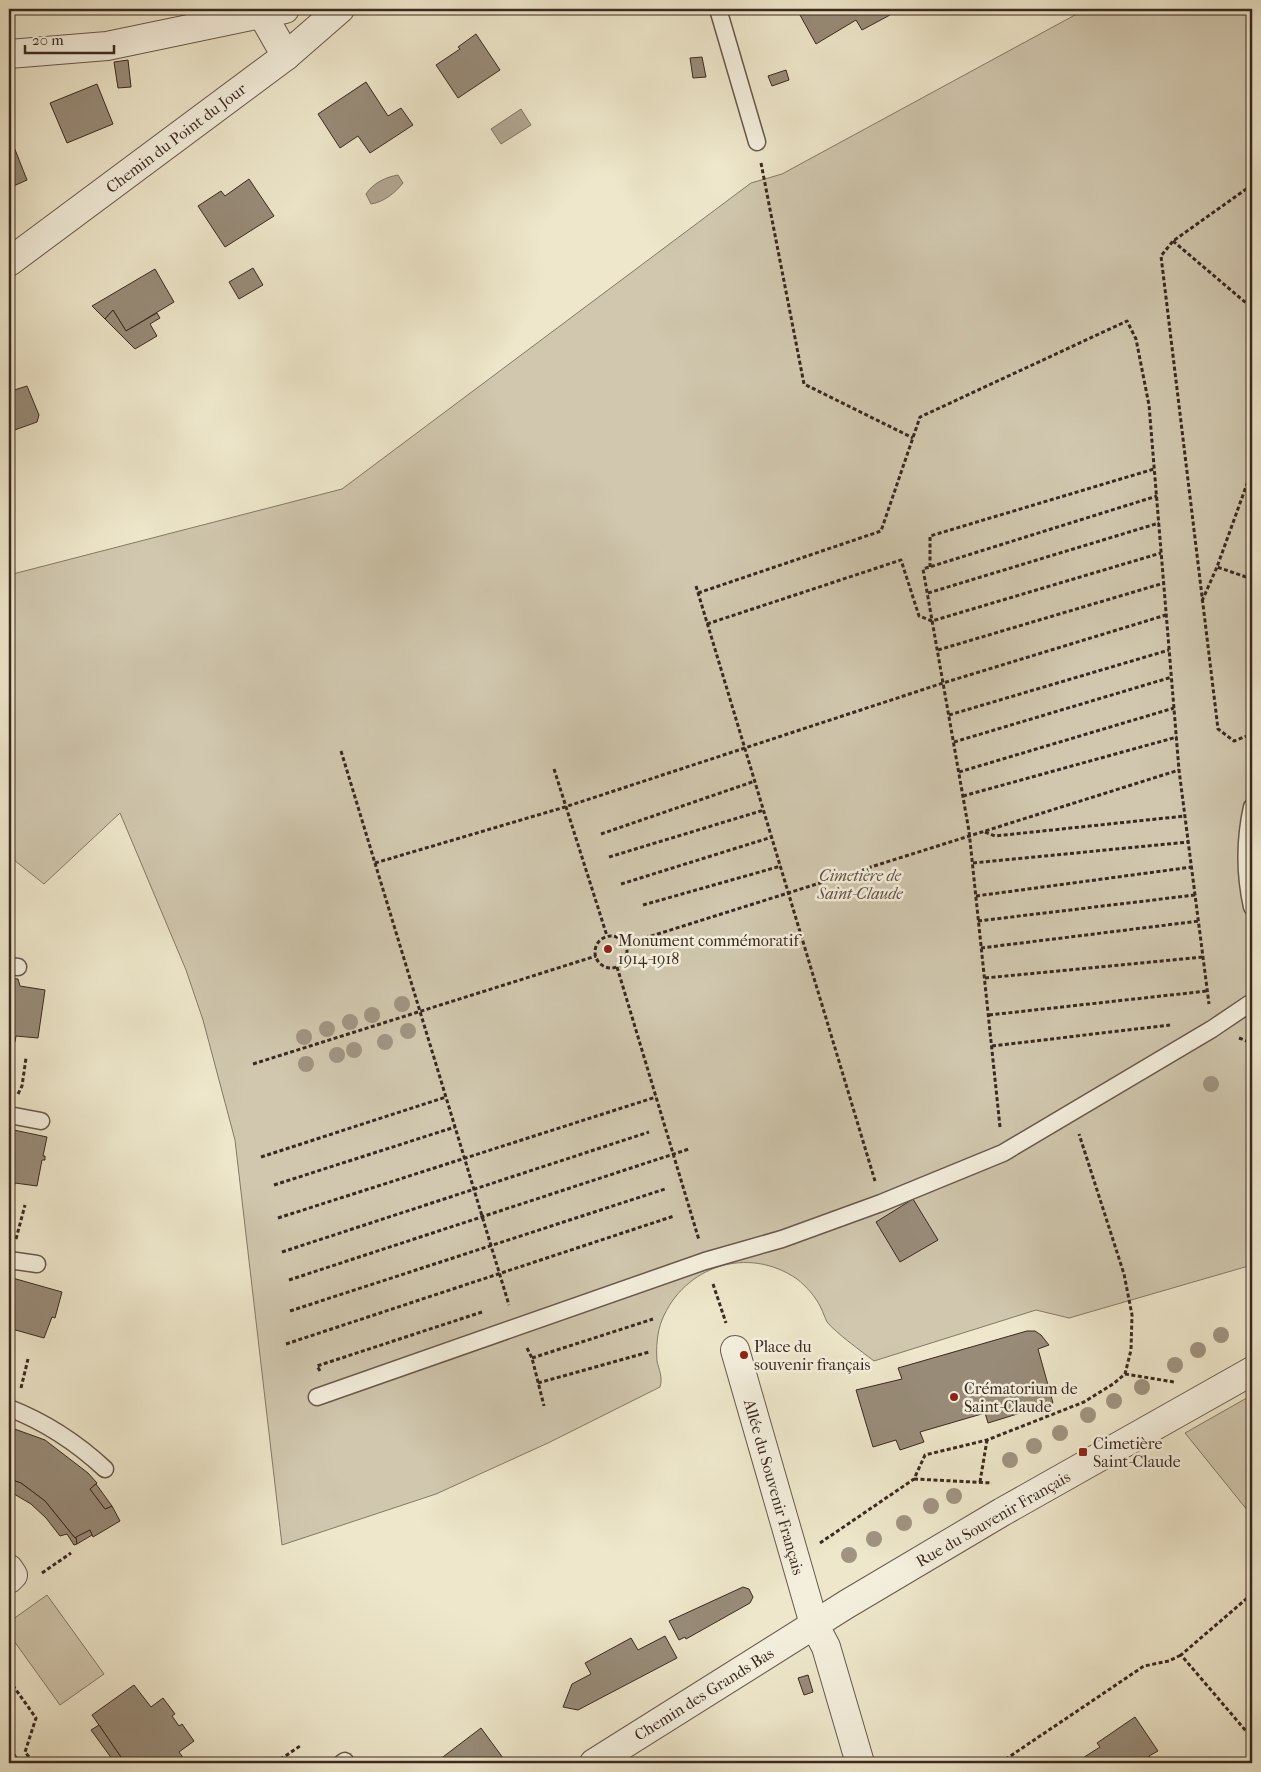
<svg xmlns="http://www.w3.org/2000/svg" width="1261" height="1772" font-family="'IM FELL French Canon',serif">
  <rect width="100%" height="100%" fill="#eee7cb"/>
  <filter id="stains"><feTurbulence type="fractalNoise" baseFrequency=".004" numOctaves="4"/><feColorMatrix values="0 0 0 0 .2 0 0 0 0 .09 0 0 0 0 .02 0 0 0 .5 -.17"/></filter>
  <radialGradient id="worn" r=".72"><stop offset=".6" stop-color="#630" stop-opacity="0"/><stop offset="1" stop-color="#630" stop-opacity=".3"/></radialGradient>
  <g fill="#d0c7ae" stroke="#867868">
    <path d="M1086,9H1252V1265L1069,1318L1036,1310L874,1361C861,1351 836,1333 827,1322C825,1318 823,1312 821,1308C816,1297 806,1286 797,1279C748,1245 684,1266 662,1320C657,1332 656,1348 657,1361C659,1370 663,1377 660,1387L548,1443L436,1494L282,1545L235,1140L203,1020L186,970L120,813L44,884L9,856V575L342,489L751,183L782,174Z"/>
    <polygon points="1252,1395 1252,1516 1185,1433"/>
    <polygon points="47,1595 104,1674 60,1705 9,1634 9,1622"/>
  </g>
  <g fill="#b1a691" stroke="#827464">
    <polygon points="521,109 531,125 501,144 491,129"/>
    <path d="M398,175L403,183C395,193 384,202 371,204L366,194C373,183 386,177 398,175Z"/>
  </g>
  <g fill="#988c79" stroke="#3b2921">
    <polygon points="811,9 886,9 890,15 862,30 856,20 816,44 800,15"/>
    <polygon points="476,34 500,70 458,98 436,65 460,49 458,47"/>
    <polygon points="702,57 706,77 693,78 690,58"/>
    <polygon points="128,60 131,87 118,88 114,62"/>
    <polygon points="786,70 789,80 772,86 768,76"/>
    <polygon points="366,82 388,116 401,108 413,125 370,153 358,136 340,148 318,114"/>
    <polygon points="97,84 113,124 67,143 50,103"/>
    <polygon points="12,142 27,180 9,188 9,143"/>
    <polygon points="249,179 274,216 225,247 198,206 221,191 225,196"/>
    <polygon points="253,268 263,285 239,299 229,282"/>
    <polygon points="155,269 174,302 126,331 113,310 105,319 92,306"/>
    <polygon points="113,310 126,331 157,313 160,318 150,324 157,336 135,349 105,319"/>
    <polygon points="27,386 39,415 37,422 9,432 9,387 11,391"/>
    <polygon points="9,978 18,979 20,986 45,990 38,1038 16,1036 15,1042 9,1041"/>
    <polygon points="9,1129 47,1137 43,1156 45,1156 45,1160 42,1160 37,1186 15,1183 14,1188 9,1188"/>
    <polygon points="913,1199 938,1240 900,1262 876,1222"/>
    <polygon points="9,1277 62,1292 55,1318 52,1317 44,1338 12,1329 9,1334"/>
    <polygon points="1027,1331 1035,1331 1041,1335 1049,1345 1038,1349 1053,1403 988,1423 985,1413 920,1432 924,1442 900,1450 896,1440 873,1447 856,1390 902,1379 898,1368"/>
    <polygon points="9,1427 45,1440 88,1473 97,1483 90,1489 105,1509 112,1506 120,1521 93,1537 90,1530 75,1538 45,1501 21,1483 9,1479"/>
    <polygon points="9,1479 21,1483 45,1501 75,1538 76,1537 77,1544 74,1545 67,1534 60,1536 46,1518 31,1504 9,1491"/>
    <polygon points="96,1484 112,1506 105,1509 90,1489"/>
    <polygon points="90,1530 92,1535 77,1544 76,1537"/>
    <polygon points="743,1587 749,1589 753,1597 750,1603 686,1639 685,1637 679,1640 669,1621"/>
    <polygon points="665,1636 677,1658 578,1710 563,1707 572,1684 591,1674 585,1663 631,1638 638,1650"/>
    <polygon points="808,1675 813,1692 804,1695 798,1678"/>
    <polygon points="134,1685 151,1707 163,1698 175,1714 172,1716 179,1726 182,1724 194,1741 179,1752 187,1763 125,1763 92,1715"/>
    <polygon points="1135,1717 1158,1751 1149,1756 1154,1763 1075,1763 1100,1747 1097,1743"/>
    <polygon points="99,1725 125,1763 115,1763 91,1730"/>
    <polygon points="481,1728 506,1762 435,1763"/>
    <polygon points="9,1745 18,1759 13,1763 9,1763"/>
  </g>
  <g fill="none" stroke-linecap="round" stroke-linejoin="round">
    <defs>
      <g id="lane">
        <polyline points="718,9 757,142"/>
        <path d="M1252,807C1245,839 1245,875 1252,907"/>
        <polyline points="9,966 18,967"/>
        <polyline points="9,1115 41,1121"/>
        <polyline points="9,1260 37,1264"/>
        <polyline points="317,1397 705,1261 782,1239 881,1203 1003,1153 1212,1029 1252,1002"/>
        <path d="M9,1408C45,1422 76,1442 105,1469"/>
        <polyline points="342,1763 345,1761"/>
      </g>
      <g id="street">
        <polyline points="262,14 286,56"/>
        <polyline points="9,54 107,46 285,9"/>
        <polyline points="9,262 286,56 340,9"/>
        <polyline points="735,1350 814,1624 826,1647 860,1763"/>
        <polyline points="9,1569 13,1575 9,1579"/>
        <polyline points="594,1763 847,1604 1002,1512 1252,1371"/>
      </g>
    </defs>
    <use href="#lane" stroke="#68584c" stroke-width="19"/>
    <use href="#street" stroke="#68584c" stroke-width="30"/>
    <g stroke="#3b2921" stroke-width="3" stroke-dasharray="4 2.5" stroke-linecap="butt">
      <polyline points="761,163 804,384 913,438"/>
      <polyline points="1252,185 1173,241 1161,256 1218,729 1234,741 1252,734"/>
      <polyline points="1173,241 1252,308"/>
      <polyline points="1252,470 1217,567 1252,579"/>
      <polyline points="930,567 930,536 1154,469"/>
      <polyline points="696,586 875,1181"/>
      <polyline points="698,593 881,531 920,417 1127,321 1136,339 1149,405 1179,770 1209,1004"/>
      <polyline points="928,593 1159,523"/>
      <polyline points="1202,601 1217,567"/>
      <polyline points="707,624 901,560 919,616 932,621 1161,553"/>
      <polyline points="938,650 1164,583"/>
      <polyline points="949,715 1169,650"/>
      <polyline points="954,742 1172,677"/>
      <polyline points="341,751 509,1305"/>
      <polyline points="554,769 607,936"/>
      <polyline points="959,772 1174,708"/>
      <polyline points="963,796 1177,737"/>
      <polyline points="985,832 995,836 1185,816"/>
      <polyline points="601,834 755,781"/>
      <polyline points="609,857 764,810"/>
      <polyline points="375,863 565,807 943,683 1166,615"/>
      <polyline points="973,863 1188,842"/>
      <polyline points="621,884 772,837"/>
      <polyline points="976,896 1192,867"/>
      <polyline points="643,905 781,866"/>
      <polyline points="978,921 1195,895"/>
      <circle cx="611" cy="952" r="16"/>
      <polyline points="626,944 1179,770"/>
      <polyline points="981,948 1199,921"/>
      <polyline points="617,967 699,1240"/>
      <polyline points="985,978 1203,957"/>
      <polyline points="989,1015 1207,991"/>
      <polyline points="1239,1038 1252,1043"/>
      <polyline points="992,1046 1170,1025"/>
      <polyline points="253,1064 596,956"/>
      <polyline points="18,1094 22,1086 26,1058"/>
      <polyline points="1250,1125 1252,1125"/>
      <polyline points="1000,1127 969,831 923,569 1157,496"/>
      <polyline points="261,1157 446,1097"/>
      <polyline points="274,1185 455,1127"/>
      <polyline points="278,1218 656,1097"/>
      <polyline points="16,1239 25,1205"/>
      <polyline points="282,1252 649,1132"/>
      <polyline points="289,1280 689,1149"/>
      <polyline points="713,1284 726,1323"/>
      <polyline points="290,1311 665,1189"/>
      <polyline points="286,1344 674,1216"/>
      <polyline points="527,1348 532,1358 544,1406"/>
      <polyline points="532,1358 653,1319"/>
      <polyline points="320,1371 317,1366 482,1312"/>
      <polyline points="1125,1374 1174,1382"/>
      <polyline points="538,1383 649,1352"/>
      <polyline points="21,1388 28,1359"/>
      <polyline points="914,1479 992,1483"/>
      <polyline points="980,1482 987,1440"/>
      <polyline points="820,1543 914,1479 925,1455 987,1440 1084,1402 1113,1384 1125,1374 1131,1350 1132,1315 1124,1274 1079,1134"/>
      <polyline points="42,1573 71,1553"/>
      <polyline points="1252,1594 1181,1655 1252,1738"/>
      <polyline points="9,1680 36,1718 25,1752 34,1763"/>
      <polyline points="275,1763 300,1746"/>
      <polyline points="1000,1763 1144,1666 1169,1661 1181,1655"/>
    </g>
    <use href="#lane" stroke="#f4efdd" stroke-width="16"/>
    <use href="#street" stroke="#f4efdd" stroke-width="28"/>
  </g>
  <g fill="#a09481">
    <circle cx="402" cy="1004" r="8"/>
    <circle cx="372" cy="1015" r="8"/>
    <circle cx="350" cy="1022" r="8"/>
    <circle cx="327" cy="1029" r="8"/>
    <circle cx="408" cy="1031" r="8"/>
    <circle cx="304" cy="1037" r="8"/>
    <circle cx="385" cy="1042" r="8"/>
    <circle cx="354" cy="1050" r="8"/>
    <circle cx="337" cy="1055" r="8"/>
    <circle cx="306" cy="1064" r="8"/>
    <circle cx="1211" cy="1084" r="8"/>
    <circle cx="1221" cy="1335" r="8"/>
    <circle cx="1198" cy="1350" r="8"/>
    <circle cx="1175" cy="1365" r="8"/>
    <circle cx="1142" cy="1387" r="8"/>
    <circle cx="1114" cy="1401" r="8"/>
    <circle cx="1088" cy="1415" r="8"/>
    <circle cx="1060" cy="1433" r="8"/>
    <circle cx="1034" cy="1446" r="8"/>
    <circle cx="1010" cy="1460" r="8"/>
    <circle cx="954" cy="1496" r="8"/>
    <circle cx="931" cy="1506" r="8"/>
    <circle cx="904" cy="1523" r="8"/>
    <circle cx="874" cy="1539" r="8"/>
    <circle cx="849" cy="1555" r="8"/>
  </g>
  <g fill="#8f2418" stroke="#f4efdd" stroke-width="2">
    <circle cx="608" cy="949" r="5"/>
    <circle cx="744" cy="1355" r="5"/>
    <circle cx="954" cy="1397" r="5"/>
    <rect x="1078" y="1447" width="10" height="10" rx="2.5"/>
  </g>
  <g text-anchor="middle" dominant-baseline="central" stroke-width="5" stroke-linejoin="round" paint-order="stroke">
    <g font-size="16" fill="#3b2921" stroke="#f4efdd">
      <text transform="translate(176 138) rotate(-37)">Chemin du Point du Jour</text>
      <text transform="translate(774 1487) rotate(74)">Allée du Souvenir Français</text>
      <text transform="translate(993 1519) rotate(-30)">Rue du Souvenir Français</text>
      <text transform="translate(704 1694) rotate(-32)">Chemin des Grands Bas</text>
    </g>
    <g font-size="16" font-style="italic" fill="#605044" stroke="#f4efdd">
      <text x="860" y="875">Cimetière de<tspan x="860" dy="18">Saint-Claude</tspan></text>
    </g>
    <g font-size="16" fill="#3b2921" stroke="#f4efdd" text-anchor="start">
      <text x="618" y="940">Monument commémoratif<tspan x="618" dy="18">1914-1918</tspan></text>
      <text x="754" y="1346">Place du<tspan x="754" dy="18">souvenir français</tspan></text>
      <text x="964" y="1388">Crématorium de<tspan x="964" dy="18">Saint-Claude</tspan></text>
      <text x="1093" y="1443">Cimetière<tspan x="1093" dy="18">Saint-Claude</tspan></text>
    </g>
  </g>
  <rect width="1261" height="1772" fill="none" stroke="#eee7cb" stroke-width="30"/>
  <rect x="10" y="10" width="1241" height="1752" fill="none" stroke="#3b2921" stroke-width="2.5"/>
  <rect x="15" y="15" width="1231" height="1742" fill="none" stroke="#3b2921"/>
  <path d="M25 45v8h89v-8" fill="none" stroke="#3b2921" stroke-width="2.5"/>
  <text x="32" y="45" font-size="15" fill="#3b2921" stroke="#f4efdd" stroke-width="4" paint-order="stroke">20 m</text>
  <rect width="100%" height="100%" filter="url(#stains)"/>
  <rect width="100%" height="100%" fill="url(#worn)"/>
</svg>
